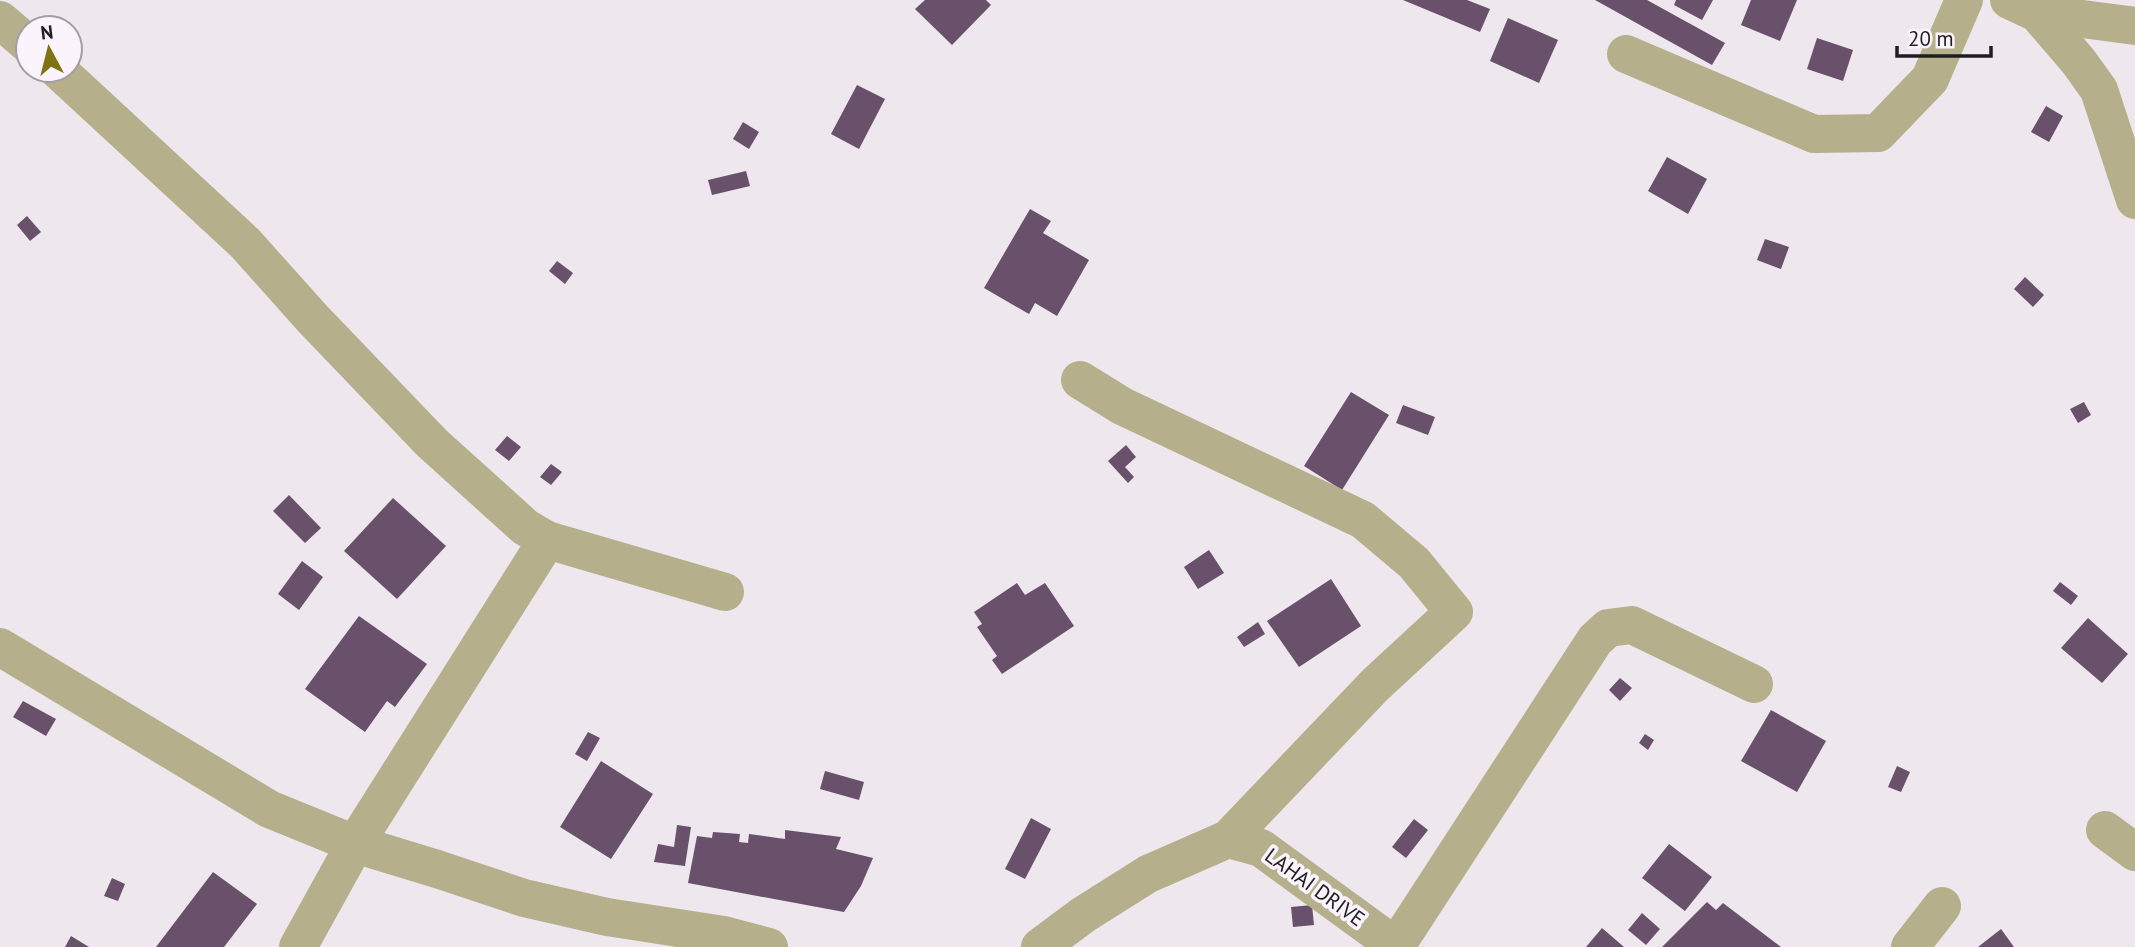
<svg xmlns="http://www.w3.org/2000/svg" width="2135" height="947" font-family="'PT Sans',sans-serif">
  <rect width="100%" height="100%" fill="#eee7ee"/>
  <g fill="#69506b">
    <polygon points="925,0 986,0 991,5 952,45 915,9"/>
    <polygon points="1403,0 1467,0 1490,9 1480,32"/>
    <polygon points="1595,0 1647,0 1725,43 1712,65"/>
    <polygon points="1676,0 1713,0 1702,20 1674,5"/>
    <polygon points="1751,0 1797,0 1780,41 1741,25"/>
    <polygon points="1508,18 1558,40 1539,83 1490,61"/>
    <polygon points="1817,38 1853,50 1843,81 1807,69"/>
    <polygon points="857,85 885,99 859,149 831,134"/>
    <polygon points="2046,106 2063,116 2049,142 2031,132"/>
    <polygon points="743,122 759,132 749,149 733,139"/>
    <polygon points="1667,157 1707,179 1688,214 1648,191"/>
    <polygon points="746,171 750,186 712,195 708,180"/>
    <polygon points="1030,209 1051,221 1043,233 1089,260 1057,316 1035,303 1029,314 984,288"/>
    <polygon points="27,216 41,232 30,241 17,225"/>
    <polygon points="1765,239 1789,247 1781,269 1757,260"/>
    <polygon points="557,261 573,273 565,284 549,271"/>
    <polygon points="2025,277 2044,295 2033,307 2014,289"/>
    <polygon points="1351,392 1389,415 1342,490 1304,466"/>
    <polygon points="2084,402 2091,415 2078,423 2070,409"/>
    <polygon points="1403,405 1435,417 1428,435 1396,423"/>
    <polygon points="507,436 521,447 509,461 495,450"/>
    <polygon points="1126,445 1136,457 1125,467 1134,477 1128,483 1108,461"/>
    <polygon points="551,464 562,472 551,485 540,477"/>
    <polygon points="289,495 321,528 305,543 273,511"/>
    <polygon points="393,498 446,546 397,599 344,551"/>
    <polygon points="1209,550 1224,573 1198,589 1184,567"/>
    <polygon points="302,561 323,577 299,610 278,594"/>
    <polygon points="1331,579 1361,626 1299,667 1267,621"/>
    <polygon points="2060,582 2078,596 2071,605 2053,591"/>
    <polygon points="1017,583 1025,595 1045,583 1074,626 1002,674 992,660 997,656 977,627 982,624 974,612"/>
    <polygon points="359,616 427,664 395,707 387,701 365,732 305,689"/>
    <polygon points="2088,618 2128,654 2102,683 2061,648"/>
    <polygon points="1258,622 1265,634 1244,647 1237,637"/>
    <polygon points="1620,678 1632,688 1620,701 1609,690"/>
    <polygon points="23,701 56,719 46,736 13,717"/>
    <polygon points="1771,710 1826,741 1797,792 1741,761"/>
    <polygon points="588,732 600,738 587,761 575,754"/>
    <polygon points="1645,734 1654,740 1648,750 1639,743"/>
    <polygon points="601,761 653,794 611,859 560,827"/>
    <polygon points="1897,766 1910,772 1901,792 1888,787"/>
    <polygon points="825,771 864,782 859,800 820,789"/>
    <polygon points="1031,818 1051,829 1025,879 1005,869"/>
    <polygon points="1414,819 1428,830 1406,858 1392,847"/>
    <polygon points="677,825 691,827 685,866 654,862 658,844 674,847"/>
    <polygon points="785,830 841,837 836,849 873,858 861,886 844,912 688,883 697,836 712,838 713,832 740,834 739,842 748,843 749,834 785,839"/>
    <polygon points="1669,844 1712,877 1685,911 1642,878"/>
    <polygon points="213,872 257,904 224,947 156,947"/>
    <polygon points="112,878 125,884 118,901 104,896"/>
    <polygon points="1707,902 1716,910 1723,903 1781,947 1662,947"/>
    <polygon points="1312,905 1314,925 1293,927 1291,907"/>
    <polygon points="1642,913 1660,929 1646,945 1628,930"/>
    <polygon points="1602,928 1624,947 1586,947"/>
    <polygon points="2001,929 2014,947 1978,947"/>
    <polygon points="71,936 89,947 65,947"/>
  </g>
  <g fill="none" stroke-linecap="round" stroke-linejoin="round">
    <g stroke="#b5b08b" stroke-width="38">
      <polyline points="2009,0 2037,13 2079,62 2099,90 2135,200"/>
      <polyline points="2037,13 2135,26"/>
      <polyline points="0,20 28,44"/>
      <polyline points="1626,54 1814,134 1878,133 1930,79 1964,0"/>
      <polyline points="58,70 245,243 313,319 432,443 525,527 547,540 355,844 298,947"/>
      <polyline points="547,540 725,592"/>
      <polyline points="0,647 269,809 355,844 437,869 524,898 607,917 724,935 769,947"/>
      <polyline points="2105,830 2135,852"/>
      <polyline points="1228,839 1261,848 1397,947"/>
      <polyline points="1396,946 1595,640 1608,628 1632,625 1754,684"/>
      <polyline points="1040,947 1083,915 1148,874 1228,839 1375,685 1454,612 1414,563 1363,520 1122,406 1080,380"/>
      <polyline points="1910,947 1942,906"/>
    </g>
  </g>
  <g text-anchor="middle" dominant-baseline="central" stroke-width="7" stroke-linejoin="round" paint-order="stroke">
    <g font-size="21" fill="#1f1d20" stroke="#fbf4fc">
      <text transform="translate(1315 887) rotate(36)">LAHAI DRIVE</text>
    </g>
  </g>
  <g transform="translate(49 49) rotate(353)"><circle r="33" fill="#fbf4fc" stroke="#a39ea4" stroke-width="2"/>
  <path d="M0-5L12 26L0 18L-12 26Z" fill="#7e7213"/>
  <text y="-10" font-size="19" font-weight="bold" text-anchor="middle" fill="#1f1d20">N</text>
  </g>
  <path d="M1897 46v10h94v-10" fill="none" stroke="#1f1d20" stroke-width="3.5"/>
  <text x="1908" y="46" font-size="21" fill="#1f1d20" stroke="#fbf4fc" stroke-width="5" paint-order="stroke">20 m</text>
</svg>
